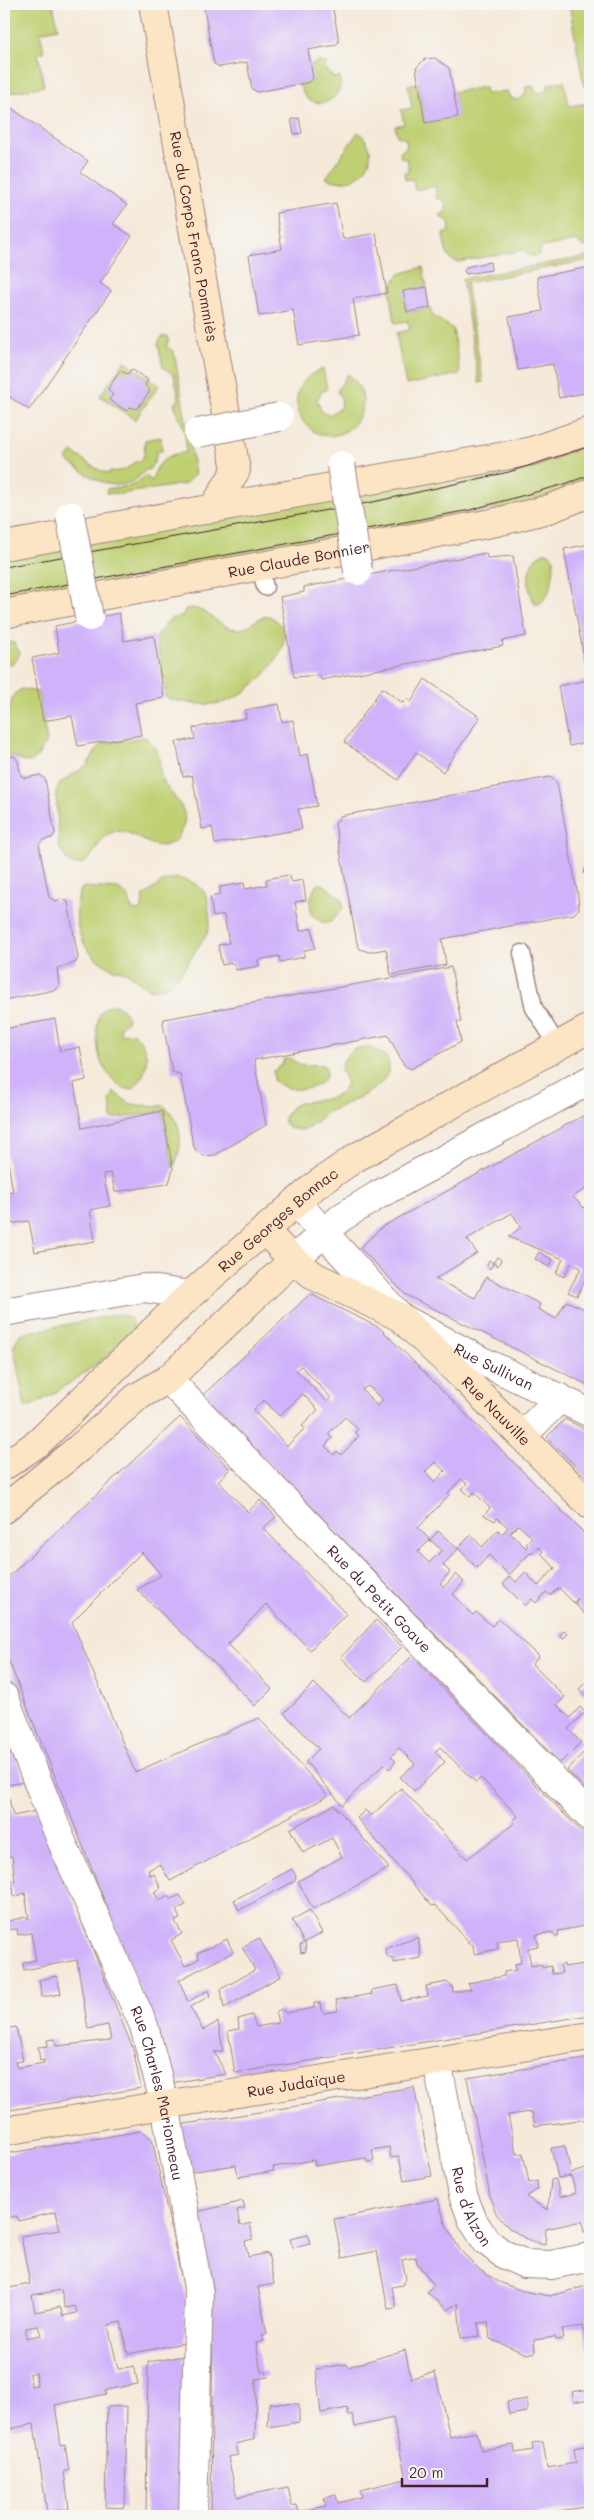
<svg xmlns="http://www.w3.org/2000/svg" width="594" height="2520" font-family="Mali,sans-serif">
  <rect width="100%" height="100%" fill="#f6f6f2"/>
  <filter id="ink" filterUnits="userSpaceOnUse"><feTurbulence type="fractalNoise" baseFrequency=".02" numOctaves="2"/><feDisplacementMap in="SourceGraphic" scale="10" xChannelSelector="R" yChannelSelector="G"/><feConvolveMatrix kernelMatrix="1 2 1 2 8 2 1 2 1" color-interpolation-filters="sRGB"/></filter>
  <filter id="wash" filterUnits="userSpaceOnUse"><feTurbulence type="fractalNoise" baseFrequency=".0096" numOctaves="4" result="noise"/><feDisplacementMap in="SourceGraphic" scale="20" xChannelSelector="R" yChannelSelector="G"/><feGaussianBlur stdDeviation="1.12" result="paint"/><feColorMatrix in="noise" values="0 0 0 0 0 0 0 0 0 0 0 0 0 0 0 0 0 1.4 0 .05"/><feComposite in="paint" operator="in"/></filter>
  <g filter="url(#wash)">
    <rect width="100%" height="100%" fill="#f5eada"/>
    <g fill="#bfd073" stroke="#84784f">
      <polygon points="4,4 53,4 58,28 40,32 44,52 38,53 44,86 4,94"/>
      <polygon points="569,4 590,4 590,86 584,87"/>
      <path d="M318,62L327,63L325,69L334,78L340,77C344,98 322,110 306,98L299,85L308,66Z"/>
      <path d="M564,81L569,106L590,103V245L584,247L576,241L542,247L538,255C531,257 527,256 523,250L458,262C445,260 445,245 443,234L449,232L450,224L446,219L441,218L440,215L446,211V203L442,199H437L435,186L415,190L413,179L405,180L404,173L409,170L407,159L401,158L400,152L406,148L407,142L403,137L397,136L395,126L404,124L401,110L412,108L408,85L418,83L425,123L453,92L485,87L486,94L507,91L510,98L518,100L525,95L526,87L533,86L536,92L542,93L548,89V84Z"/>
      <path d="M358,132C387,154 360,193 326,178Z"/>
      <polygon points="590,256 590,260 466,283 483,382 479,383 462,279"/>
      <polygon points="423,267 427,287 404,292 407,312 430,308 432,315 453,329 460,374 406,385 396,333 410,330 408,321 395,323 390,289 399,274"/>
      <path d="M167,336L169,340L166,346L174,352L195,474L185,484L120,494L106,493L107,489L131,486L146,476L152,481C155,464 169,452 186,453L185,432L174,404L179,400L174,375L163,367L158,343L162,337Z"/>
      <polygon points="125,361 159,385 135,420 100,396"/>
      <path d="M323,369L327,389L321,392L317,400L322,412L329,415L340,408L342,400L337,391L348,374C359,383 365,395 362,408C359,419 354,427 344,432C303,452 273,385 323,369Z"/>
      <path d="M161,437L162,451H157L155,461L149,470L147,469C119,501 93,478 66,460L72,452L97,469L109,474L110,471C122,473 129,468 137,460L140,462L144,455L145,440Z"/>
      <polygon points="590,439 590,482 518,505 4,603 4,559"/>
      <path d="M548,552L554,558C554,572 552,600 536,605C525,590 524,556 548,552Z"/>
      <path d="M192,608C210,610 218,628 237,629C250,629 256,616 269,616C312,636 253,692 228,701C212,707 182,704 166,697L156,637L170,619L183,616L185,609Z"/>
      <polygon points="4,641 14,643 20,653 15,662 4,667"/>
      <path d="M22,689L38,692L47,742C36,757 34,770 14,756L4,757C4,734 6,715 14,694Z"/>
      <path d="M145,737C167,756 155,762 163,781C172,798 193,809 181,831C179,836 177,840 172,843C149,856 129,820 107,835C93,845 91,873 68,862L59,847L56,792L59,785L67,778L86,766L101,744Z"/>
      <path d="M176,878C199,882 208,889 209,912C210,917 210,925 208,931C206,938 198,946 194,953C186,966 176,984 160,989C148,993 137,979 127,973C121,970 115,970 109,967C79,952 70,919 81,889L84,887L118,889L128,896L133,911L142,910L143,897L162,882Z"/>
      <polygon points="319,884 323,884 342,899 343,908 331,922 323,923 311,914 310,900 316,885"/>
      <path d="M113,1005C122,1006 126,1012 128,1020L120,1027L121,1034L134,1033C148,1047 151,1065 139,1082C136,1085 135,1088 131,1089C120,1092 105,1071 101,1062C98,1052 96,1037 97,1027C98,1015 101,1007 113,1005Z"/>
      <path d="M366,1047C376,1050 388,1053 389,1065C391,1088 346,1103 330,1111C321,1116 314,1125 304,1129C299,1131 294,1129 289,1128L284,1123V1118L291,1107C307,1098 326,1103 342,1093L347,1083C338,1065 340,1063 354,1049Z"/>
      <path d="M290,1058C294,1061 299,1065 305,1065C315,1066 332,1059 325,1079C311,1093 289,1092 274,1081L273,1071L281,1066L284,1059Z"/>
      <path d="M114,1092L129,1103L137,1105L164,1106C183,1119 184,1149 173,1168L162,1111L112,1119L110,1101Z"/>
      <path d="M119,1314L129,1317C134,1323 135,1328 131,1335C122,1348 37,1409 25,1407L14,1349V1345L20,1334Z"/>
    </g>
    <g id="blocks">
      <g fill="#cfb2fa" fill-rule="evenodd">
        <polygon points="215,4 332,4 339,41 336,45 308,50 313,78 310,82 257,92 252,89 247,62 220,67 214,64 204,9 208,5"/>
        <polygon points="435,58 449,68 458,117 425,123 416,68 425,59"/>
        <polygon points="4,103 88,161 80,172 127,205 113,224 132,236 100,283 111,291 29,410 4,393"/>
        <polygon points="299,118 302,133 294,134 291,119"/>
        <polygon points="336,203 343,239 376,233 387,293 353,299 359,335 299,345 293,310 259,316 249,255 282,249 276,213"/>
        <polygon points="490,262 491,270 466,274 464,271 466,267"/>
        <polygon points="590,267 590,392 559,398 553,364 518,370 509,317 543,311 537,277"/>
        <polygon points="427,287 430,308 407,312 403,291"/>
        <polygon points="131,369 148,380 145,385 150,391 137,409 130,407 127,411 109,400 113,395 108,389 120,371 128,374"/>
        <polygon points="590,544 590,742 569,746 558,686 588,680 564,549"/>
        <polygon points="486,553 487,558 513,556 526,636 502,641 503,646 321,680 320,675 294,677 280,597 304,592 304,587"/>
        <polygon points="119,613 124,641 154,636 164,698 135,703 141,735 78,746 72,716 43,721 32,658 59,653 55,626"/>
        <polygon points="425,679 480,717 443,772 416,752 398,780 344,742 382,688 403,703 407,699 411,702"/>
        <polygon points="279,704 282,722 293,720 300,756 308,754 317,806 298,809 302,829 215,844 212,827 202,829 192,775 183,777 176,742 195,739 193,728 246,718 245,710"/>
        <polygon points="14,756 18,761 21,776 26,778 40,775 45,779 55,833 52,838 43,840 39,845 49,897 55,901 62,899 68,902 78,958 75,963 57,968 59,985 55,990 4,1000 4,758"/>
        <polygon points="550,777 557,783 578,896 579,909 574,914 442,939 446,965 391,975 386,949 369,952 360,949 357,943 335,824 340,816"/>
        <polygon points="590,866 590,878 589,878 584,874 585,868"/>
        <polygon points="289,875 292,882 303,880 306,900 295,902 300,931 312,928 315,948 304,950 304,957 280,962 279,956 258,960 259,966 236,970 233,963 222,965 218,945 229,943 224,915 213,917 210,897 220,895 220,887 244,883 245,889 267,885 266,879"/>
        <polygon points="451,967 461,1022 457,1022 461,1042 411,1069 404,1066 388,1035 254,1060 266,1125 215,1155 204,1156 196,1151 193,1144 180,1074 172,1072 163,1023 164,1019"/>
        <polygon points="55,1019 60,1051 80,1047 86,1080 74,1083 82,1128 162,1111 173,1169 169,1183 167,1184 115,1192 111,1173 103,1174 110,1206 90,1210 95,1241 35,1252 29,1221 9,1224 4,1195 4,1193 13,1191 4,1141 4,1029"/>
        <polygon points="590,1112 590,1186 573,1197 590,1214 590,1270 577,1296 568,1292 581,1268 571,1263 564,1277 556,1273 563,1259 509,1237 521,1227 512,1213 467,1239 477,1253 435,1279 475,1298 486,1277 540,1304 538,1309 556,1319 566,1301 590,1311 590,1386 406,1295 360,1248 382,1227"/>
        <polygon points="539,1252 553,1260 549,1267 535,1259"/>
        <polygon points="497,1257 501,1260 498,1266 493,1263"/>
        <polygon points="489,1260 493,1263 490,1269 487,1265"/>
        <path d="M310,1294L380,1328L590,1539V1620L575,1604L578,1598L574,1603L559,1588L550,1595L546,1592L536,1603L532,1599L525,1606L503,1584L510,1576L516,1582L525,1572L538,1586L555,1568L541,1553L543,1552L539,1547L532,1554L530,1553L509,1575L489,1555L477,1568L458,1548L471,1535L482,1547L498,1530L502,1534L508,1527L497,1518L495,1521L484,1515L490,1508L474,1492L470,1496L462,1489L467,1484L461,1479L448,1493L449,1495L418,1528L430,1540L418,1552L429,1563L442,1550L430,1540L438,1531L458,1549L443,1565L450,1572L440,1583L444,1587L456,1574L464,1582L453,1594L473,1615L476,1612L492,1626L499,1619L539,1656L532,1664L565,1697L557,1705L570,1718L580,1707L585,1712L568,1729L581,1742L560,1763L203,1395ZM301,1366L331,1398L327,1402L296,1370ZM368,1386L383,1400L377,1406L362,1389ZM303,1394L318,1410L302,1426L305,1428L287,1446L253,1410L264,1400L279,1416ZM345,1417L358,1429L355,1432L359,1436L341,1455L337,1451L334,1455L325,1446L332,1438L328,1434ZM435,1462L445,1471L435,1482L425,1472ZM518,1525L532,1537L526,1544L528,1546L526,1548L510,1533Z"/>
        <polygon points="180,1417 230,1469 218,1481 248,1512 260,1500 276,1517 263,1528 346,1614 310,1650 266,1604 228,1644 272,1689 255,1706 211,1660 137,1590 161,1575 142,1552 72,1622 135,1772 259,1718 328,1796 170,1881 160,1864 148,1870 150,1875 154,1874 161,1888 154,1892 159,1900 169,1895 171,1899 180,1895 186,1905 176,1910 180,1919 175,1921 182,1934 171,1940 185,1966 199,1959 198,1953 227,1939 233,1952 179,1980 188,2002 208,1990 210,1996 190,2007 203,2030 218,2022 223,2051 214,2052 226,2074 170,2083 154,2024 4,1649 4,1581"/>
        <polygon points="565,1419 590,1432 590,1481 547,1437"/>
        <polygon points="376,1620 402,1647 366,1682 341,1657"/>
        <polygon points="564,1631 568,1634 563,1639 560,1635"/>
        <polygon points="412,1656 590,1841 590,1925 558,1931 559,1936 556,1937 552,1932 536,1935 539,1946 528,1948 531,1966 542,1964 542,1968 551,1966 552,1974 562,1973 560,1965 564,1964 564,1967 590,1963 590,2015 235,2073 228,2031 239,2029 238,2019 252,2015 256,2027 278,2023 276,2014 280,2009 286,2013 314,2008 314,2003 321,2003 323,2013 338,2011 336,2000 372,1994 371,1990 398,1985 401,2001 428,1996 426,1986 447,1982 452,1986 453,1992 471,1989 468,1983 504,1976 504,1972 516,1970 515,1964 521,1963 518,1938 497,1941 498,1949 474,1954 473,1945 467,1943 469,1942 435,1905 432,1906 357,1818 365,1810 371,1816 401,1788 467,1859 515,1823 513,1821 518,1816 481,1778 476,1782 472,1779 440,1747 435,1752 445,1762 414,1791 400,1777 415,1764 399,1748 391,1757 396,1761 389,1769 384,1764 342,1805 306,1762 319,1749 284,1713 314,1683 349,1718"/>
        <polygon points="590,1678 590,1699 579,1689"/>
        <polygon points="4,1728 25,1782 6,1785 13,1816 37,1811 133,2049 141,2088 4,2111 4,2050 6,2050 4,2029 16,2027 23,2061 15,2062 17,2068 44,2063 44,2060 40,2061 38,2047 48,2046 47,2040 55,2039 56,2046 111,2040 108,2025 88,2029 77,1960 24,1970 23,1963 36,1960 31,1933 18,1935 17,1929 4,1930 4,1922 26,1917 29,1919 25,1893 14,1897 13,1887 4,1889 4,1882 15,1881 12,1856 4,1857"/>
        <polygon points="590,1746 590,1794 567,1770"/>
        <polygon points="334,1805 389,1868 313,1909 298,1881 342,1857 332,1838 303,1853 290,1829"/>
        <polygon points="292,1869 296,1876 295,1881 239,1910 234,1900"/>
        <polygon points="310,1910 322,1933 305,1942 306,1952 301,1953 300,1945 304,1943 292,1920"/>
        <polygon points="418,1937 421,1958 394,1963 394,1958 390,1959 387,1956 385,1949"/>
        <polygon points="259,1938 281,1976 224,2008 221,1989 255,1970 242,1947"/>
        <polygon points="4,1963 9,1982 4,1983"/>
        <polygon points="57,1976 61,1994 42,1997 39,1980"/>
        <polygon points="590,2058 590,2122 587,2122 587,2119 535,2126 532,2112 508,2115 516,2154 523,2153 529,2183 537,2181 538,2189 526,2197 548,2210 551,2180 556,2179 560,2197 576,2193 571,2176 558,2178 551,2148 565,2146 571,2173 590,2168 590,2231 584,2232 582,2221 546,2229 545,2245 541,2244 525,2238 509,2228 497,2215 491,2201 467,2078"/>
        <polygon points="414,2087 432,2176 404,2181 399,2156 391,2158 389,2147 372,2150 374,2161 367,2162 366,2158 315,2166 314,2160 273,2167 274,2171 238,2177 236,2165 189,2172 179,2125"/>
        <path d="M141,2131L152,2139L186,2299L184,2343L128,2354L121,2322L108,2325L118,2369L134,2366L138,2384L105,2390L106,2394L55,2405L61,2445L65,2444L69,2471H64L69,2509L47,2512L34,2424L9,2429L4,2386V2289L30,2284L21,2236L60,2230L56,2212L18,2221L17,2216L4,2218V2154ZM61,2290L65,2308L75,2306L77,2313L63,2316L60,2307L35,2312L32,2295ZM38,2326L41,2335L26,2338V2328ZM30,2373H36L37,2385L31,2386Z"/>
        <polygon points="438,2199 445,2223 460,2250 480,2270 499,2282 523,2291 550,2296 590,2285 590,2360 583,2326 562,2329 564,2339 556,2340 555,2337 534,2340 535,2352 527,2354 490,2339 488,2322 478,2323 480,2336 461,2338 458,2303 447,2310 427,2292 434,2285 417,2263 416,2257 402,2260 406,2279 402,2285 392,2287 396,2308 388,2309 377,2251 342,2258 334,2219"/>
        <polygon points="243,2201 245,2208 237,2210 240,2226 250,2223 253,2239 245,2241 248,2257 268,2253 274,2284 258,2287 267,2334 262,2335 264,2341 256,2343 261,2372 266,2371 268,2377 256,2379 255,2439 236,2444 238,2455 228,2457 237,2497 288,2487 292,2506 297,2505 299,2512 326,2506 324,2498 336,2495 338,2503 362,2497 360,2490 406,2479 393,2418 355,2427 352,2414 348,2416 348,2408 321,2413 316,2369 347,2364 348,2367 405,2350 411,2378 435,2372 450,2437 477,2432 481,2450 514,2445 515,2453 533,2450 532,2443 543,2442 547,2468 576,2463 574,2448 590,2445 590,2506 527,2516 211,2516 213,2288 197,2212"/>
        <polygon points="308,2235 310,2244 293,2248 290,2239"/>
        <polygon points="184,2356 181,2516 146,2516 148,2362"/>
        <polygon points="590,2389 590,2399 574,2402 572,2392"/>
        <polygon points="527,2399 527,2412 509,2415 507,2402"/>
        <polygon points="269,2403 299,2404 299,2422 268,2427"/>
        <polygon points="127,2406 125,2508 105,2507 107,2407"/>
      </g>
    </g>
  </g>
  <g filter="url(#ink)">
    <use href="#blocks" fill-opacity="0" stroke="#a08482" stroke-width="1"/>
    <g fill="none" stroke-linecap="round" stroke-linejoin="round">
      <defs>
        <g id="lane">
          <polyline points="260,566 265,587"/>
          <polyline points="522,953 534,1008 558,1046"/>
        </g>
        <g id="street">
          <path id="s1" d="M296,1202L400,1317L480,1360L590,1413"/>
          <polyline points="293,1260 342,1217 378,1195 590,1080"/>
          <polyline points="4,1312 144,1288 190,1295"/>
          <path id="s2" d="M168,1379L590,1817"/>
          <polyline points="522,1436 560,1398"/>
          <path id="s3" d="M4,1697L61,1840L144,2026L165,2105L199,2293L193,2516"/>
          <path id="s4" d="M437,2061L463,2195L473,2221L486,2241L503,2254L525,2264L551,2265L590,2257"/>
        </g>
        <g id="secondary">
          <path id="s5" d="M153,4L236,470L214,507"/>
          <polyline points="4,546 532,451 590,431"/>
          <path id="s6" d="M4,614L497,522L549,509L590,493"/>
          <path id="s7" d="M264,1230L293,1260L316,1277L400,1317L464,1378L590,1505"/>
          <path id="s8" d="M4,1466L38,1443L190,1295L316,1185L355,1158L590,1028"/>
          <polyline points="4,1509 79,1448 137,1397 168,1379 293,1260"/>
          <path id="s9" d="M4,2131L590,2036"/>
        </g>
      </defs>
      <use href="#lane" stroke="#a08482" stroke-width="19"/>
      <use href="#street" stroke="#a08482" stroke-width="30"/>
      <use href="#secondary" stroke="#a08482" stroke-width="30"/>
      <use href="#lane" stroke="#fff" stroke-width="16"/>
      <use href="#street" stroke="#fff" stroke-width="28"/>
      <use href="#secondary" stroke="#fce5c4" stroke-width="28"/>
      <g stroke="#4a1f2b" stroke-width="1">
        <polyline points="4,567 373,502 509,472 590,446"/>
        <polyline points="4,596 470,510 565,484 590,475"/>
      </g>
      <defs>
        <g id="street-bridge">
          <polyline points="198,433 279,417"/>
          <polyline points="341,465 358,571"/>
          <polyline points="70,515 89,617"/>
        </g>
      </defs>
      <use href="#street-bridge" stroke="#a08482" stroke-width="30" stroke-linecap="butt"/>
      <use href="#street-bridge" stroke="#fff" stroke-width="28"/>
    </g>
  </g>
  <g text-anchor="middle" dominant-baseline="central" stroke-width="5" stroke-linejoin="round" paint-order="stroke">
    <g font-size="15" fill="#4a1f2b" stroke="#f6f6f2">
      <text stroke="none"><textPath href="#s5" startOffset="236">Rue du Corps Franc Pommiès</textPath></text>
      <text stroke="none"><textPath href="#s6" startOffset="300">Rue Claude Bonnier</textPath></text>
      <text stroke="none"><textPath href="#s8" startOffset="369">Rue Georges Bonnac</textPath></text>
      <text stroke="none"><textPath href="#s1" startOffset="261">Rue Sullivan</textPath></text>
      <text stroke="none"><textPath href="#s7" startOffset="298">Rue Nauville</textPath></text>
      <text stroke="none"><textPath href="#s2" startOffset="305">Rue du Petit Goave</textPath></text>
      <text stroke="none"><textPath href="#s9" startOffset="296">Rue Judaïque</textPath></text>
      <text stroke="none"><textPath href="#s3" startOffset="426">Rue Charles Marionneau</textPath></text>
      <text stroke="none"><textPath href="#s4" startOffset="150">Rue d'Alzon</textPath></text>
    </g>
  </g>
  <rect width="594" height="2520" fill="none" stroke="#f6f6f2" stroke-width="20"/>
  <path d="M402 2478v8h85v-8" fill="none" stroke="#4a1f2b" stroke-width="2.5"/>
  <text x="409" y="2478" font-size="15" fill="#4a1f2b" stroke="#f6f6f2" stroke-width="4" paint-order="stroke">20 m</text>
</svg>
